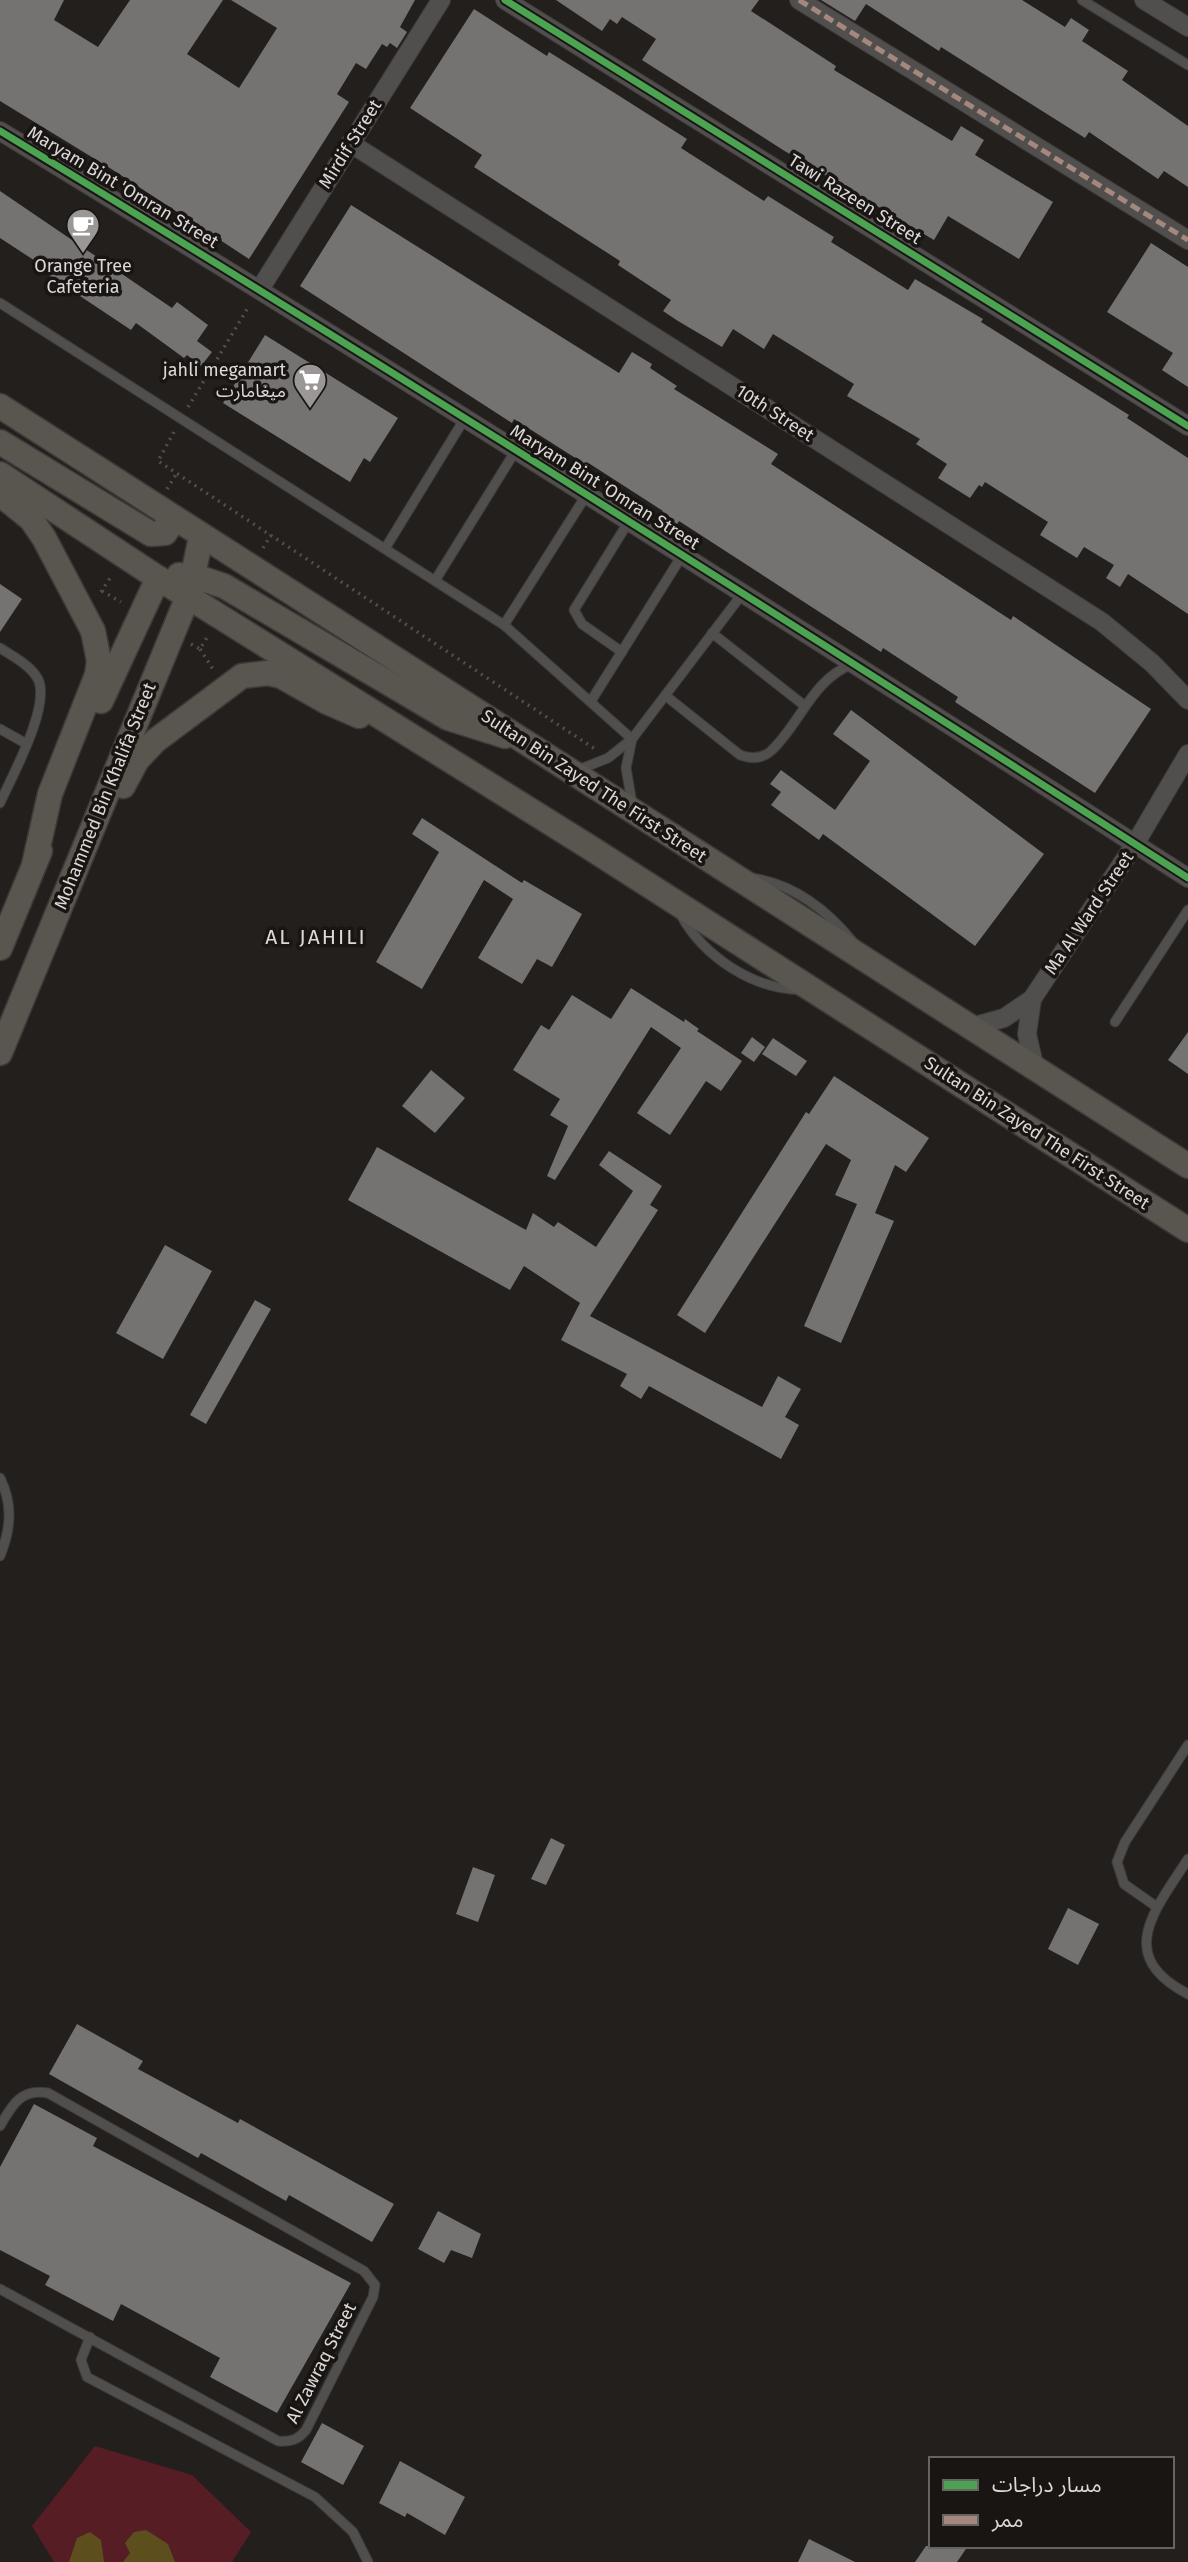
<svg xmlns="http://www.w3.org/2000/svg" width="1188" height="2562" font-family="'Fira Sans','Noto Sans Arabic',sans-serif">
  <rect width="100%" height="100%" fill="#221f1d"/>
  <polygon fill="#561d24" points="95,2446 192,2475 251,2532 232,2562 54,2562 32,2526"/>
  <g fill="#5c4e1d">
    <polygon points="146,2530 168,2544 175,2562 123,2562 130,2553 125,2543 134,2532"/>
    <polygon points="90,2532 101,2540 104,2562 69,2562 77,2538"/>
  </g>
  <g fill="#757372">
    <polygon points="0,0 64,0 54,20 98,47 130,0 223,0 187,54 239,88 277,28 231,0 415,0 400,27 407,32 397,48 390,43 387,47 382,44 366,69 356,63 337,94 349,102 249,259 113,170 0,101"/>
    <polygon points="556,0 759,0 751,11 836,66 834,70 952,141 961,126 984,140 975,155 1053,202 1019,259 948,216 934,240 783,150 642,60 656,39 622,17 617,24 610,19 602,31"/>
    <polygon points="821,0 1022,0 1065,27 1071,18 1089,30 1082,41 1128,71 1122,80 1188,126 1188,187 1164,171 1158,179 1089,132 1085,138 941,47 939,51 866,4 855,21"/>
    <polygon points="474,9 547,56 549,52 621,97 687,139 681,148 764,201 768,196 834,237 831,242 908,290 915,279 983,319 981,322 1129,415 1127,418 1188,458 1188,614 1128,574 1120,587 1106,578 1114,565 1084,547 1077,558 1040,535 1048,522 985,482 982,487 979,485 970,498 938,478 947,464 916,444 920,439 847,396 854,384 773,334 764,349 733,329 722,347 678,321 663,311 671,300 618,265 620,261 474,167 482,155 410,108"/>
    <polygon points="0,191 172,308 177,302 208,325 197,341 212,352 201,366 187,355 184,358 136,323 131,330 47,274 49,270 0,238"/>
    <polygon points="351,205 619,373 632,352 652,364 650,368 677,386 674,389 778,454 771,464 1011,620 1013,616 1151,709 1095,793 955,702 958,697 883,648 881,652 679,521 672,532 657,522 663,511 590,464 588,466 514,419 512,423 300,286"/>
    <polygon points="1151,243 1188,267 1188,387 1162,370 1173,353 1107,312"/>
    <polygon points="265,335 398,418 370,462 364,458 350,482 223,403"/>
    <polygon points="0,584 22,599 0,632"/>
    <polygon points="851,710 1044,854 975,946 823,834 819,840 771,805 781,792 770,784 781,770 835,810 870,761 833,734"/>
    <polygon points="422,818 522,883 524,880 582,914 552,967 537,959 522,984 478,958 513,899 484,880 422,989 376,962 439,852 412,834"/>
    <polygon points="631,988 684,1022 685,1019 699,1029 697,1031 742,1061 721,1091 706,1081 670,1135 637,1113 681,1048 651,1027 555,1180 547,1176 568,1126 550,1115 560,1099 513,1070 541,1025 549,1030 572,995 611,1019"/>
    <polygon points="1188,1032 1188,1074 1168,1060"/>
    <polygon points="752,1037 765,1047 754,1062 741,1053"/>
    <polygon points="773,1038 807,1061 796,1076 762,1054"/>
    <polygon points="431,1070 465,1098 435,1133 402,1106"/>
    <polygon points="834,1076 929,1138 906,1172 895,1165 875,1213 894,1221 841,1343 804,1326 857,1204 835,1195 851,1160 826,1144 705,1333 677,1315 806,1112 809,1114"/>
    <polygon points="377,1147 526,1230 533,1213 554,1227 558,1222 596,1247 633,1191 599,1165 609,1151 662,1186 650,1205 658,1210 590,1316 762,1407 778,1376 801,1389 785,1417 799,1425 781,1459 649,1386 641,1399 620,1386 627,1374 561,1340 580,1303 524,1266 510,1290 348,1200"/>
    <polygon points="165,1245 212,1271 163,1359 116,1333"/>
    <polygon points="255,1300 271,1309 206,1424 190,1415"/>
    <polygon points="551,1838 565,1845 546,1885 531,1879"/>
    <polygon points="473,1867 495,1875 478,1922 456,1914"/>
    <polygon points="1068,1908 1099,1924 1078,1965 1048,1949"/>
    <polygon points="77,2024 143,2061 138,2069 238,2123 240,2119 394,2204 372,2242 289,2195 286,2201 201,2153 198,2158 49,2074"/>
    <polygon points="34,2104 97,2138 93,2146 351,2283 277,2413 210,2377 220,2358 121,2304 113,2321 45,2285 50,2276 0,2250 0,2167"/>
    <polygon points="438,2211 481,2234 472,2258 451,2250 444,2263 418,2249"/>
    <polygon points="322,2423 364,2446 343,2485 301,2462"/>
    <polygon points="400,2461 465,2497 445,2535 407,2513 405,2517 379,2503"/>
    <polygon points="809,2539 855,2562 798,2562"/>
    <polygon points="926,2546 968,2546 957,2562 915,2562"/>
  </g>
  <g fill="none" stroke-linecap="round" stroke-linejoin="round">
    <defs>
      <g id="service">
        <polyline points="1082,0 1188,65"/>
        <polyline points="0,303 504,625 632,739"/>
        <polyline points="386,547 465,418"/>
        <polyline points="436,579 516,450"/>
        <polyline points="504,625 587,494"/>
        <polyline points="712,633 805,706"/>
        <path d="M0,648C14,657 30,665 38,679C51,706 12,776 0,803"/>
        <polyline points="622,652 582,624 574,610 629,521"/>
        <path d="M666,696L740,755C751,759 762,759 771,751C801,723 812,679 853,664"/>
        <polyline points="591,701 683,554"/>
        <polyline points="0,729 25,743"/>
        <polyline points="578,770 608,758 632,739 743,593"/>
        <polyline points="632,803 626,768 632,739"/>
        <path d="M752,878C793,884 827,910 853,942"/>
        <path d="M681,915C704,957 753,989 801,990"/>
        <polyline points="1115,1022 1188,910"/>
        <path d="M0,1478C13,1504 11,1529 0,1556"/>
        <path d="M1188,1859C1155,1910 1114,1956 1188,1994"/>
        <polyline points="1157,1907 1124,1884 1117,1862 1125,1842 1188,1745"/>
        <path d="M0,2126C12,2105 21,2088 48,2093L364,2271L375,2285L373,2297L306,2430C298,2440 290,2442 278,2441L0,2289"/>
        <polyline points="90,2337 81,2360 87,2377 315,2497 353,2532 368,2562"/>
      </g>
      <g id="minor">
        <polyline points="505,0 1188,426"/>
        <polyline points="799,0 1188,240"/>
        <polyline points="1144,0 1188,27"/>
        <path d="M0,131C400,374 795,625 1188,878"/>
        <polyline points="350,143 1102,622 1152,663 1188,700"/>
        <polyline points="260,289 441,0"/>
        <polyline points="1032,999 1027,1034 1035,1069"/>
        <polyline points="971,1027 1004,1018 1032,999 1135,844 1188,754"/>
      </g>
      <g id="secondary">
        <polyline points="0,406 1188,1166"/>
        <polyline points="0,442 151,534 165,533 169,527 166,513"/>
        <polyline points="0,474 158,578 589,847 1188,1230"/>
        <polyline points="0,494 31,519 44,538 93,631 99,661 97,675 50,794 34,865"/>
        <polyline points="179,575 194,576 224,586 448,718 505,736"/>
        <polyline points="101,701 158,578"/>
        <polyline points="123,786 137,760 155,741 242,676 268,673 281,676 327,702 359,716"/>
        <polyline points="0,948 40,851"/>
        <polyline points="0,1053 189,594 201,537"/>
      </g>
    </defs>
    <use href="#service" stroke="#3d3a39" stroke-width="11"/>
    <use href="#minor" stroke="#3d3a39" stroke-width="20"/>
    <use href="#secondary" stroke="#3d3a39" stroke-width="27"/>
    <g stroke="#514f4e" stroke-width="3.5" stroke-dasharray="2 5" stroke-linecap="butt">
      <polyline points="188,407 249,306"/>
      <polyline points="174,432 158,461 595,749"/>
      <polyline points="167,489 177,473"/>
      <polyline points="263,548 271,535"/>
      <polyline points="102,591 121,602"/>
      <polyline points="101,592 112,575"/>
      <polyline points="191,644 200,649 209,634"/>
      <polyline points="200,649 214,671"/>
    </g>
    <use href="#service" stroke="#514f4e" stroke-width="9"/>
    <use href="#minor" stroke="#514f4e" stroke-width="18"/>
    <use href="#secondary" stroke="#59554f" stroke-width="24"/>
    <polyline stroke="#a5887d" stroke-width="5" stroke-dasharray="10 5" stroke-linecap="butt" points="799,0 1188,240"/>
    <defs>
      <g id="cycleway">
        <polyline points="505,0 1188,426"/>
        <path d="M0,131C400,374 795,625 1188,878"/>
      </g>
    </defs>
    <use href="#cycleway" stroke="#191513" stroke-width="11"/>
    <use href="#cycleway" stroke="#4ca352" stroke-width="7"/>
  </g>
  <defs>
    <symbol id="cafe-pin" viewBox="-11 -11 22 30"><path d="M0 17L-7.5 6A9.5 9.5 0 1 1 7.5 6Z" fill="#9a9796" stroke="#191513"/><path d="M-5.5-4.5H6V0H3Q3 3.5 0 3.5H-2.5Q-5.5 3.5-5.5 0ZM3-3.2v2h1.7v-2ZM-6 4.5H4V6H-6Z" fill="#fff"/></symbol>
    <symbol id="supermarket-pin" viewBox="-11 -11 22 30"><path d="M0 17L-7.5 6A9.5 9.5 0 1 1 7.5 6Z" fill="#9a9796" stroke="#191513"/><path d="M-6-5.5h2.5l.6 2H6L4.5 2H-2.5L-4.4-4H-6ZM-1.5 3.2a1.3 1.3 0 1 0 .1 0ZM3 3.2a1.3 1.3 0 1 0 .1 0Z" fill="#fff"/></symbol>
  </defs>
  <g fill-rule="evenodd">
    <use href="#cafe-pin" x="64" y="206" width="38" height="52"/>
    <use href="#supermarket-pin" x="291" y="361" width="38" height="52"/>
  </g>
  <g text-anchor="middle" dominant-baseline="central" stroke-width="7" stroke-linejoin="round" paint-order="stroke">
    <g font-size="18" fill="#dbd8d7" stroke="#191513">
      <text transform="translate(350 144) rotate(-58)">Mirdif Street</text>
      <text transform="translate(123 187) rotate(31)">Maryam Bint 'Omran Street</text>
      <text transform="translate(855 199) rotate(32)">Tawi Razeen Street</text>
      <text transform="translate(775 413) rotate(33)">10th Street</text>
      <text transform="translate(605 487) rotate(32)">Maryam Bint 'Omran Street</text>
      <text transform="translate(594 786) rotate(33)">Sultan Bin Zayed The First Street</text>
      <text transform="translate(105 796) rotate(-68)">Mohammed Bin Khalifa Street</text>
      <text transform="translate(1089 913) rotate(-56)">Ma Al Ward Street</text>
      <text transform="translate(1037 1133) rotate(33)">Sultan Bin Zayed The First Street</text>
      <text transform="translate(321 2363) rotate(-63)">Al Zawraq Street</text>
    </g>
    <g font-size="18" fill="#dbd8d7" stroke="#191513">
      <text x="83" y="266">Orange Tree<tspan x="83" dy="21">Cafeteria</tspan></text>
      <text x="286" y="370" text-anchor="end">jahli megamart<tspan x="286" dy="21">ميغامارت</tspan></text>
    </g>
    <g font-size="21" letter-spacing="2" fill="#dbd8d7" stroke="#191513">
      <text x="316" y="937">AL JAHILI</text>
    </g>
  </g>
  <rect x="929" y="2457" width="245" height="91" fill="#191513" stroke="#676361" stroke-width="2"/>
  <rect x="943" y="2480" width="35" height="10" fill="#4ca352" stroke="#676361" stroke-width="2"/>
  <text x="992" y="2492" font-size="21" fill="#dbd8d7">مسار دراجات</text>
  <rect x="943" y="2515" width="35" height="10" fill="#a5887d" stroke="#676361" stroke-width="2"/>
  <text x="992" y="2527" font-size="21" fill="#dbd8d7">ممر</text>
</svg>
